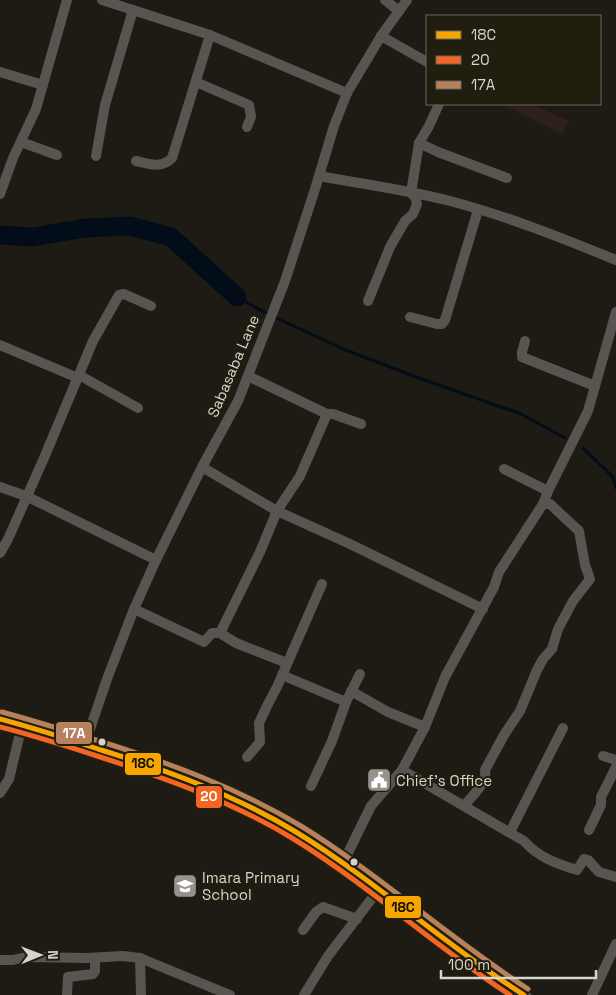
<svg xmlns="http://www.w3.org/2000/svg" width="616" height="995" font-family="'Space Grotesk',sans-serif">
  <rect width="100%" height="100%" fill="#1d1b14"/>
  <polygon fill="#2f1f1b" points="502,104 532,104 569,121 562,134"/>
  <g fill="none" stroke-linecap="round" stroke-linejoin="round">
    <g stroke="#030d1a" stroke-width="3">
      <polyline points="237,297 264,312 343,349 419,378 521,414 565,438"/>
      <polyline points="583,448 613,477 616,488"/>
    </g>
    <polyline stroke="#030d1a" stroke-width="19" points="0,235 32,237 85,228 130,226 171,237 237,297"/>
    <g stroke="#585550" stroke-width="10">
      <polyline points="102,0 210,35 347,93"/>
      <polyline points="385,0 399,11"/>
      <polyline points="381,36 427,62"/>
      <polyline points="0,72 43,85"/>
      <polyline points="196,82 249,105 251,117 247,127"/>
      <polyline points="21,142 57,155"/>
      <polyline points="419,143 438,152 507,178"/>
      <polyline points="96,156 105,105 133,10"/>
      <path d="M136,161C150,164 161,169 172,158L210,35"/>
      <path d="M319,176C363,184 408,190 450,201C507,216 562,238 616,260"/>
      <polyline points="0,194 13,158 36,109 67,0"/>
      <polyline points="368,301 390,247 405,221 413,214 417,204 415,197 411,193 419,143 429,126 439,104"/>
      <polyline points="410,317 437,324 442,324 445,320 478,210"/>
      <polyline points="525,341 522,352 522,357 595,386"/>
      <polyline points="0,345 78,378"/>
      <polyline points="79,375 138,408"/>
      <polyline points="248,376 327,414"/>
      <polyline points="202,467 277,511 350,544 483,609"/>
      <polyline points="504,469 548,491"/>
      <polyline points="0,487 26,496 156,560"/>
      <polyline points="0,553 8,539 44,458 93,341 119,295 124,294 151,306"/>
      <polyline points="134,609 204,642 212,633 220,633"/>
      <polyline points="287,663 236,643 220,633 260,552 277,511 300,476 327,414 333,414 361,424"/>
      <polyline points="282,675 346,702"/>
      <polyline points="351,691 388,712 425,727"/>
      <polyline points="85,744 107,679 134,609 156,560 202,467 238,401 285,281 316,186 334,126 347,93 381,36 407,0"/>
      <polyline points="603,756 616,760"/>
      <polyline points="247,757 260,742 259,723 267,706 277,687 322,584"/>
      <path d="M402,770L524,841C538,857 557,864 577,870L584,859L588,860L599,872L616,877"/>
      <polyline points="311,786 332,741 346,702 360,674"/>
      <polyline points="0,793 9,779 22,725"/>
      <path d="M464,806C471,797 488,782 485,770L504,735L520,711L537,670L543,659L552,649L558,629L573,601L590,579L585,565L579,531L550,504H543"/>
      <polyline points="589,830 601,805 601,797 616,767"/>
      <polyline points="510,832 563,728"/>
      <polyline points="343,863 371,806 402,770 425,727 445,677 494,587 499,572 543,504 548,491 588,411 616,312"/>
      <polyline points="303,930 316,912 323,907 357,919"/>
      <polyline points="140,958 141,995"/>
      <polyline points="0,960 13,960 26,957 87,958 123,956 140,958 230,995"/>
      <polyline points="67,995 68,977 93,974 95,971 95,958"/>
      <polyline points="304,995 328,956 379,889"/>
      <polyline points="592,995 616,944"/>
    </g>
    <path stroke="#595751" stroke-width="14" d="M0,719C35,728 70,740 105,751C171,772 237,796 296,832C377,880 444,947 524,995"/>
    <defs>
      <path id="bus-1" d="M0,719C33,728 65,738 98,749C166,770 235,795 296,832C376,881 445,945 524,995"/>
      <path id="bus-2" d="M0,727C32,735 63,745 94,755C162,777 231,801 292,838C369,885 435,947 510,995"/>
      <path id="bus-3" d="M2,712C35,721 67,731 99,741C169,763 238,788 301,826C380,875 449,938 528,989"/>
    </defs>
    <use href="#bus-1" stroke="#211e10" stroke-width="9"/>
    <use href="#bus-2" stroke="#211e10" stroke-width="9"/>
    <use href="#bus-3" stroke="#211e10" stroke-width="9"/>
    <use href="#bus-1" stroke="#f7a600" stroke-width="5"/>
    <use href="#bus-2" stroke="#f26522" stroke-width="5"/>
    <use href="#bus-3" stroke="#b6815c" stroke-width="5"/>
  </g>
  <defs>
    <symbol id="civic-square" viewBox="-11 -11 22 22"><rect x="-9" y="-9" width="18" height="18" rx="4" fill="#95938b" stroke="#211e10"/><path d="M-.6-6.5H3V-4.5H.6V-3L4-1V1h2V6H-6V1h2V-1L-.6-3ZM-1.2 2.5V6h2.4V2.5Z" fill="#fff"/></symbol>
    <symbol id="school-square" viewBox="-11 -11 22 22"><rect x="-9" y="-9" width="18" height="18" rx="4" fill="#95938b" stroke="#211e10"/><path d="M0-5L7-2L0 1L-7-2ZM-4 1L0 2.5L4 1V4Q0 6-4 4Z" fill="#fff"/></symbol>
  </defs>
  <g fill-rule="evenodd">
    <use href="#civic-square" x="365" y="766" width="28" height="28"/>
    <use href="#school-square" x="171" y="872" width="28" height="28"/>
  </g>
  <g fill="#d6d4cb" stroke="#211e10" stroke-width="2">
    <circle cx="102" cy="742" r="4.5"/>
    <circle cx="354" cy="862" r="4.5"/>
  </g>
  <g text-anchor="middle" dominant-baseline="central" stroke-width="4" stroke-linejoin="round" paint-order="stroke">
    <g font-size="15" fill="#d6d4cb" stroke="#211e10">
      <text transform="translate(233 366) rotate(-67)">Sabasaba Lane</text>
    </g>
    <g font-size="15" fill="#d6d4cb" stroke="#211e10" text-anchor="start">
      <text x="396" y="780">Chief's Office</text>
      <text x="202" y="877">Imara Primary<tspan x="202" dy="17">School</tspan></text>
    </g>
  </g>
  <g stroke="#211e10" stroke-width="2">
    <rect x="55" y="721" width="38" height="24" rx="5" fill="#b6815c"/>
    <rect x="124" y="752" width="38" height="24" rx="5" fill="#f7a600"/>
    <rect x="195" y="785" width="28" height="24" rx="5" fill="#f26522"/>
    <rect x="384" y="895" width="38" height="24" rx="5" fill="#f7a600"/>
  </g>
  <g font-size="14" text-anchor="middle" font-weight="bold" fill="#fff">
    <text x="74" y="738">17A</text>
    <text x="209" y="801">20</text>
  </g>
  <g font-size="14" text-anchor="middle" font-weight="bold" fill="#111">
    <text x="143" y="768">18C</text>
    <text x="403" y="912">18C</text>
  </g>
  <rect x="426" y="15" width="175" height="90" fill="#211e10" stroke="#69675b"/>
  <rect x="436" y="31" width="25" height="8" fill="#f7a600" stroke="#69675b"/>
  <text x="471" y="40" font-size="15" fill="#d6d4cb">18C</text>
  <rect x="436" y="56" width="25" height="8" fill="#f26522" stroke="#69675b"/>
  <text x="471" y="65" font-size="15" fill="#d6d4cb">20</text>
  <rect x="436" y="81" width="25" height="8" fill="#b6815c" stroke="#69675b"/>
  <text x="471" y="90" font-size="15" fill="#d6d4cb">17A</text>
  <g transform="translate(40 955) rotate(89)" stroke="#211e10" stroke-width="4" paint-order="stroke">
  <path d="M0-4L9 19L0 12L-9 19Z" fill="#d6d4cb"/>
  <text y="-8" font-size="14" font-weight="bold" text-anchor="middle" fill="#d6d4cb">N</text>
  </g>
  <path d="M441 970v8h155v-8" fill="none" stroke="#d6d4cb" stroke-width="2.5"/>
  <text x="448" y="970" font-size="15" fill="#d6d4cb" stroke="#211e10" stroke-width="4" paint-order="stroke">100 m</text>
</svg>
